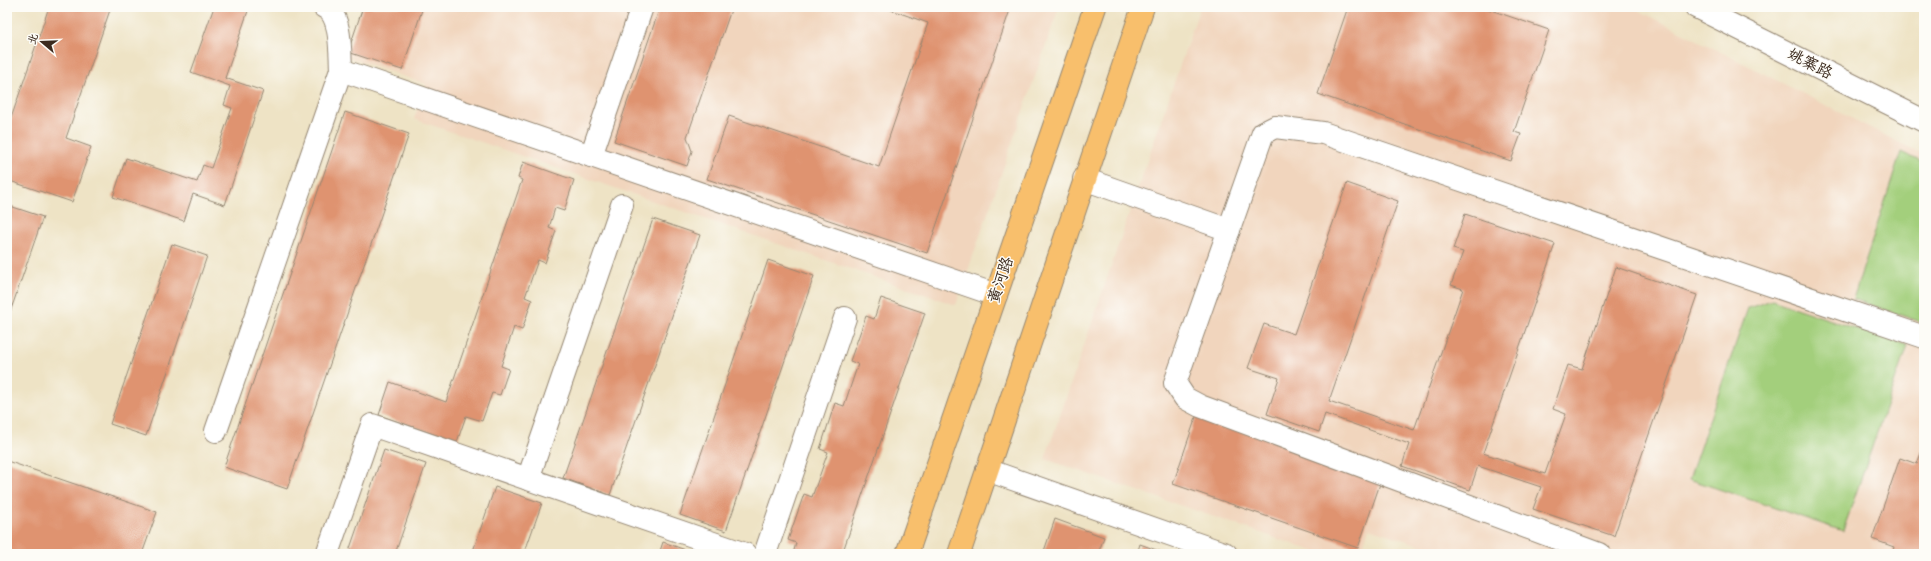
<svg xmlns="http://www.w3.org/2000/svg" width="1931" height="561" font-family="Mynerve,'LXGW WenKai TC',sans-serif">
  <rect width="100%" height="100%" fill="#fdfcf7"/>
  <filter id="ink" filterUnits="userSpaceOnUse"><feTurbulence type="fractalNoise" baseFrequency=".025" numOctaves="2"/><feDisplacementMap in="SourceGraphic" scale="8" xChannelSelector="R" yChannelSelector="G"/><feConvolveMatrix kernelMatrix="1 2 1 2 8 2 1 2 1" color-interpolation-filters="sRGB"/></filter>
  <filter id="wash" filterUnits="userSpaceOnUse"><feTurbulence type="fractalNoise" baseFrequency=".012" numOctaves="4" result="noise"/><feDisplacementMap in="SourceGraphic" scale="16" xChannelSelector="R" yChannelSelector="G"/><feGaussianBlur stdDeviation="0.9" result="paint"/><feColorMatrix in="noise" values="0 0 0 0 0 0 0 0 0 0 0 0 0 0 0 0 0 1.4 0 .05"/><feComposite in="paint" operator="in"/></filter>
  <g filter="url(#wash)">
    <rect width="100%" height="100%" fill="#eee3c5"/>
    <g fill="#f1d5bd">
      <polygon points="362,7 1059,7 956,305 414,119 426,84 345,56"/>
      <polygon points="1200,7 1632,7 1924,155 1924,554 1446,554 1369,528 1360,554 1322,554 1045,459"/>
    </g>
    <g fill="#a3cf7c" stroke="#6f7c4d">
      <polygon points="1901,152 1924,163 1924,323 1853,299"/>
      <polygon points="1772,300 1907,346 1843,531 1689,479 1748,308"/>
    </g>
    <g id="blocks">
      <g fill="#df936f">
        <polygon points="49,7 111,7 66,138 91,147 72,202 7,180 7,130"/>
        <polygon points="214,7 249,8 225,78 263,91 225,205 193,194 184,221 113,197 126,158 197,182 203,165 211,168 232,108 224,105 230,86 191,72"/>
        <polygon points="363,7 423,7 402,70 348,52"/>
        <polygon points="660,7 732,7 687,137 692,151 687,166 614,141"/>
        <polygon points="883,7 1011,7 927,253 707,179 729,116 879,167 928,23"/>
        <polygon points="1348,7 1482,7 1549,30 1514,132 1521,134 1511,161 1318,94"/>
        <polygon points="345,112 409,134 287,489 224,467"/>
        <polygon points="523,162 574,180 564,211 555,208 549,228 556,231 545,263 538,260 525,297 532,300 522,330 514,327 501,366 509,369 500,395 492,393 482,421 466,416 457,442 379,415 390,382 446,402 522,180 518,178"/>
        <polygon points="1347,183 1398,201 1329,401 1414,430 1463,289 1451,285 1463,252 1453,249 1465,214 1555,244 1483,453 1545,474 1566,414 1553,409 1568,365 1582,369 1616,267 1697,295 1614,536 1533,509 1541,487 1478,466 1470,490 1402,466 1409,444 1325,414 1319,432 1267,414 1279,378 1248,368 1264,324 1294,334"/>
        <polygon points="7,205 43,217 7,321"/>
        <polygon points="653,219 700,235 610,495 563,478"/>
        <polygon points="172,244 207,256 146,436 110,424"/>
        <polygon points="768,260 814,276 726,531 680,515"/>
        <polygon points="881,298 925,313 842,554 793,554 796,543 788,540 804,494 812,497 828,452 820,449 835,403 844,406 858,364 850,361 866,316 874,319"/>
        <polygon points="1197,414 1382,478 1358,548 1173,484"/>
        <polygon points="1924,445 1924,554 1892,554 1894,547 1872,539 1900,458 1917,464"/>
        <polygon points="384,450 426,464 395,554 348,554"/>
        <polygon points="7,461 157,512 142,554 7,554"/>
        <polygon points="495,487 542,503 524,554 472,554"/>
        <polygon points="1055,519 1104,537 1098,554 1043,554"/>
        <polygon points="663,542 697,554 659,554"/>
        <polygon points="1140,544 1167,554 1137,554"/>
      </g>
    </g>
  </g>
  <g filter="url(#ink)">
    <use href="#blocks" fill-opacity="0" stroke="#948672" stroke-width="1"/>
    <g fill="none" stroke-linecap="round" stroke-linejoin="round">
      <defs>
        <g id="minor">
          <polyline points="1696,7 1924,121"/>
          <polyline points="341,70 996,295"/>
          <polyline points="591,156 642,7"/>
          <polyline points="1084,179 1229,230"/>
          <path d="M216,431L341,70C340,53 342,14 324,7"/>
          <polyline points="987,470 1226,554"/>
          <polyline points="528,479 622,205"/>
          <polyline points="327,554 372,425 745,554"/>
          <polyline points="765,554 845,318"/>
          <polyline points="1599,554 1200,406 1185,398 1175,383 1263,133 1275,127 1323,133 1924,337"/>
        </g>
        <g id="major">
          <polyline points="907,554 1095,7"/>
          <polyline points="959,554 1143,7"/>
        </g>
      </defs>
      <use href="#minor" stroke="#948672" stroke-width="24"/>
      <use href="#major" stroke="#948672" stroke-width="24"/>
      <use href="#minor" stroke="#fff" stroke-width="22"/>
      <use href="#major" stroke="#f8bf6c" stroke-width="22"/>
    </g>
  </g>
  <g text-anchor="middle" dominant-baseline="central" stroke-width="3" stroke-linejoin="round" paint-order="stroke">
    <g font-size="16" fill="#3b2a1e" stroke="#fdfcf7">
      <text transform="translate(1810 64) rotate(27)">姚寨路</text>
      <text transform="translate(1001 280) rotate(-71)">黄河路</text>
    </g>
  </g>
  <rect width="1931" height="561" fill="none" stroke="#fdfcf7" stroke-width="24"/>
  <g transform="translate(42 42) rotate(289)" stroke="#fdfcf7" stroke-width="3" paint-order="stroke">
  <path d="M0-3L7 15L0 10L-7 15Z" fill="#3b2a1e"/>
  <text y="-6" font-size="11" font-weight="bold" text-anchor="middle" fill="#3b2a1e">北</text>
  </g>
</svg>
